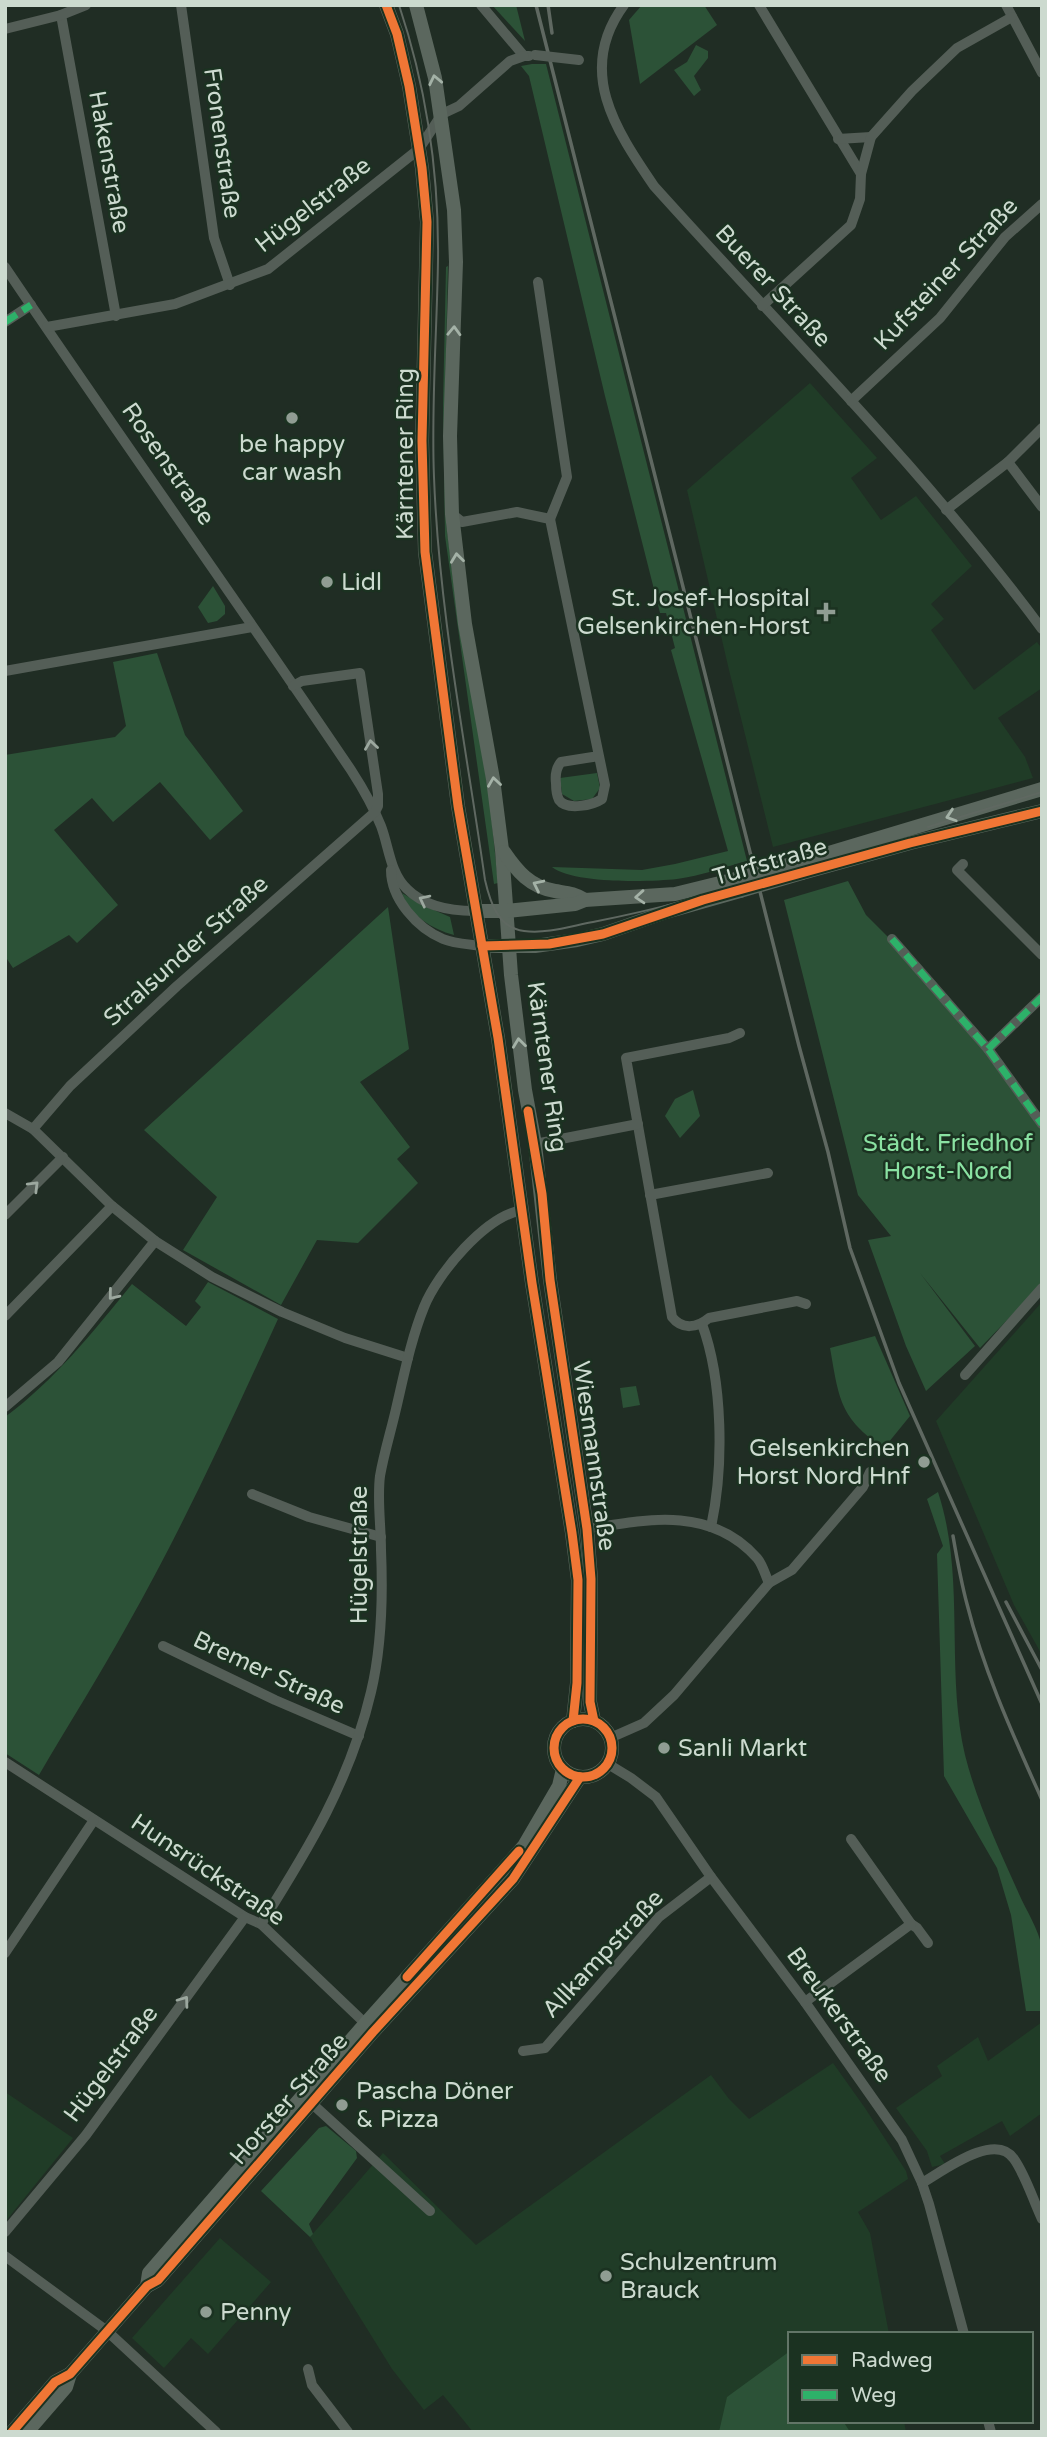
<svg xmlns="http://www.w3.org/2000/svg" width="1047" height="2437" font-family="'Varela Round',sans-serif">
  <rect width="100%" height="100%" fill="#202d24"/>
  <g fill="#203c27">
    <polygon points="810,383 877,458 851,478 881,520 916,496 972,566 931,604 944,619 931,630 974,690 1037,642 1042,649 1042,688 998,718 1025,757 1033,778 773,847 729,670 687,490"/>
    <polygon points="1042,1302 1042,1655 1014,1605 936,1421"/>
    <polygon points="1042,2022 1042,2113 1010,2136 1002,2121 940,2156 945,2164 932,2167 927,2151 896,2108 942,2076 937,2066 978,2037 988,2061"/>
    <polygon points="833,2063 865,2108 906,2171 908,2179 858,2212 870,2233 889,2334 790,2334 790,2421 904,2421 906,2432 473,2432 443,2395 424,2410 392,2369 310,2237 383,2153 476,2245 711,2075 729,2099 749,2119"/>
    <polygon points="5,2092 73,2138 5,2222"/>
    <polygon points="220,2238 271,2282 208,2354 191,2338 164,2368 132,2338"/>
  </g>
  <g fill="#2c5237">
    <polygon points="492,5 516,5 525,41"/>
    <polygon points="642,5 704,5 717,25 640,84 629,20"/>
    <polygon points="696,45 708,51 708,58 694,76 701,90 694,96 674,70 687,62"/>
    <path d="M532,64H546L747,861C724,867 701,876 677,879C650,882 573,884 552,867L642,870L675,864L728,851L671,650L675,648L666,613H660L605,396L529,76L521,66Z"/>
    <polygon points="448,266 444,442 446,522 458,618 489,793 498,883 494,884 445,536 443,404 446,267"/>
    <polygon points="213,586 225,606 225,614 217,621 208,623 198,607"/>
    <polygon points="157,653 185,735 243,811 210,840 160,782 113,822 92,798 54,830 118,905 77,943 69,935 13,968 5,956 5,755 115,737 126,726 113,662"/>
    <polygon points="597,773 600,788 592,799 574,801 562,794 560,778"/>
    <polygon points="848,881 866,915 892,941 987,1051 1042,1125 1042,1284 980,1348 920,1273 975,1346 926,1391 906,1346 868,1240 891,1236 858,1195 784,900"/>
    <path d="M402,893L420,904L450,917L454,935C432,929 409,915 402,893Z"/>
    <polygon points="388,907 409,1049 360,1082 410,1147 397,1159 418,1183 358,1243 317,1240 281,1305 183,1250 217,1197 144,1130"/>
    <polygon points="693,1090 700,1116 680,1138 665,1116 675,1099"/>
    <path d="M208,1282L278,1319C231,1422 184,1525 128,1624C100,1675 68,1725 39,1775L5,1753V1417C55,1380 93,1332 132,1284L186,1326L201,1307L195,1301Z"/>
    <path d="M875,1336L910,1416L884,1448C839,1418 839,1398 830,1348Z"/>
    <polygon points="636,1386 640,1405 623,1408 620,1388"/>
    <path d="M938,1492C966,1577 945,1668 965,1755C977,1803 999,1849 1019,1894C1026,1910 1039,1930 1042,1948C1045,1967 1042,1991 1042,2011H1026L1011,1915L997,1868L944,1776L937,1554L943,1546L927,1499Z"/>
    <polygon points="326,2126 356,2151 357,2158 309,2224 313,2234 310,2237 261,2191 319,2128"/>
    <polygon points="790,2351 790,2421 843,2421 850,2432 719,2432 727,2397"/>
  </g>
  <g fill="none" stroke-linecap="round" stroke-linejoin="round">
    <g stroke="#545e57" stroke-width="10">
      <polyline points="181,5 214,238 230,285"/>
      <polyline points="481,5 524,56 529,56"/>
      <path d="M624,5C576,70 615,129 654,186C785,332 925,471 1042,629"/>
      <polyline points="759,5 861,174"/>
      <polyline points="1006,5 1042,73"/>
      <polyline points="61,15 116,316"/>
      <polyline points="5,29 61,15 86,5"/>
      <polyline points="838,139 871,137"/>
      <path d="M5,267C119,436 237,601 351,770C362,787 373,806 381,826C389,847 390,873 407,889C425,907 451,911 475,911"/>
      <polyline points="538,282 567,477 550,519"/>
      <polyline points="762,306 851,225 860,199 861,174 871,137 912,91 957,48 1012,17"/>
      <polyline points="5,322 31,305"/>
      <polyline points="47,327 175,304 268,269 419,149 442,114 459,106 510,61 524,56"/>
      <polyline points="851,401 940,318 1005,237 1042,204"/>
      <polyline points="1008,462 1042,507"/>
      <polyline points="946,510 1008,462 1042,428"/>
      <path d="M452,514L462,522L517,512L550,519L599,756L561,762C556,768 555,775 556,783C556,788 557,796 559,800C567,811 593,805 602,799L605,785L599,756"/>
      <polyline points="5,671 252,627"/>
      <polyline points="963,864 957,870 1042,955"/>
      <path d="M391,870C391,899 417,928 443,939C455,944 469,944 482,946"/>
      <polyline points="892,939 988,1049 1042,1124"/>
      <path d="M740,1033L729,1038L626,1058L672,1317C682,1330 697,1328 709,1318L797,1301L806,1304"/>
      <polyline points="988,1049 1042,997"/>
      <polyline points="5,1113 33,1129 112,1206 155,1241 212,1277 282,1312 345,1338 408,1358"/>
      <polyline points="33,1129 70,1086 177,986 375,812 378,806 378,794 360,673 302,681 293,686"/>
      <polyline points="535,1144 638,1124"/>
      <polyline points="650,1195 768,1173"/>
      <polyline points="5,1215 63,1157"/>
      <polyline points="5,1316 112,1206"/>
      <path d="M702,1324C723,1381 724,1467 711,1527"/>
      <polyline points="965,1375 1042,1288"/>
      <polyline points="5,1407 58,1362 155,1241"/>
      <polyline points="252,1494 309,1517 381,1537"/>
      <path d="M587,1529C647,1519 711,1506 757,1558C763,1565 765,1575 769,1583"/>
      <polyline points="163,1646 275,1700 359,1736"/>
      <polyline points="610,1738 644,1723 674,1695 769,1583 792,1570 863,1487 870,1472"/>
      <polyline points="5,1762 245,1917 261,1924 369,2027"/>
      <polyline points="608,1764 631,1778 656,1797 711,1877 805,2002 902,2140 922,2183 929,2204 964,2334"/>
      <path d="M261,1924C309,1848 350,1781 371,1692C382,1646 383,1597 381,1550C381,1526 377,1499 380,1476C384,1453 391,1431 396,1409C404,1375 411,1339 424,1307C437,1274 486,1215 523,1210"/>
      <polyline points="911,1924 917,1928 928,1943"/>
      <polyline points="5,1953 94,1820"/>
      <polyline points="805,2002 911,1924 851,1839"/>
      <polyline points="523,2051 545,2048 659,1917 711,1877"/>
      <polyline points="308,2100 430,2211"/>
      <path d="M922,2183C943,2171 995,2131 1014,2159C1026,2176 1033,2200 1042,2219"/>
      <polyline points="5,2232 86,2135 245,1917"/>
      <polyline points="5,2256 107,2331 216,2432"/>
      <polyline points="308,2369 312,2385 348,2432"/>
      <polyline points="988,2421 991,2432"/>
    </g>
    <g stroke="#5b675e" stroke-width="14">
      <polyline points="386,5 397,34 409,86 422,168 427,222 422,441 425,552 458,806 498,1038 532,1283 572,1533 578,1580 577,1683 573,1721"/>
      <polyline points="416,5 435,78 454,210 456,262 450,436 452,514 465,624 493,779 502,850 511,975 525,1090 535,1144 550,1280 587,1529 591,1579 590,1702 594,1721"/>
      <path d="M504,852C517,871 530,887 555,891C567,893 574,893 585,900"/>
      <polyline points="799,862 1042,789"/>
      <polyline points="802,873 910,843 1042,811"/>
      <polyline points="475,911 507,911 575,904 585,900 675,894 736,879"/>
      <polyline points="482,946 535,946 577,940 603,934 666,912 740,891"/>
      <circle cx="583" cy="1748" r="29"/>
      <polyline points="147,2286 149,2273 365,2024 524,1846 559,1786 563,1769"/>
      <polyline points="12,2432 55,2382 70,2374 147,2286 158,2280 373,2032 513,1879 580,1777"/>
      <polyline points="27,2432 66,2387 70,2374"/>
    </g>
    <g stroke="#5f6861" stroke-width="2">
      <path d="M399,5C426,86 439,174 438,260C437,332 431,405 434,477C439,612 466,746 485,880C490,902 498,928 524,931C547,934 571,926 593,922C659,909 724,891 789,873C873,849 958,830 1042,806"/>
      <polyline points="928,827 1042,792"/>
    </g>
    <g stroke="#5f6861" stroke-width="3.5">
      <polyline points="536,5 799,1046 828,1152 850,1248 899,1383 1042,1704"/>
      <polyline points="548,5 552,33"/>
      <path d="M953,1536C957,1559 961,1582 967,1604C984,1672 1014,1737 1042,1800"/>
      <polyline points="1006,1602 1042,1670"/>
    </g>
    <polyline stroke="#545e57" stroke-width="10" points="535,55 579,60"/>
    <g stroke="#5b675e" stroke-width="14">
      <polyline points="736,879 799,862"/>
      <polyline points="740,891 802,873"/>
    </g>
    <g stroke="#2db169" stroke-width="7" stroke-dasharray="14 7" stroke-linecap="butt">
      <polyline points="5,322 31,305"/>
      <polyline points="892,939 988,1049 1042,1124"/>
      <polyline points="988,1049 1042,997"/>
    </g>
    <defs>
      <g id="cycleway">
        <polyline points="386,5 397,34 409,86 422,168 427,222 422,441 425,552 458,806 498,1038 532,1283 572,1533 578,1580 577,1683 573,1721"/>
        <polyline points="482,946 549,944 603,934 703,900 910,843 1042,811"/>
        <polyline points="528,1111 542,1194 550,1280 587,1529 591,1579 590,1702 594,1721"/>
        <circle cx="583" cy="1748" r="29"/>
        <polyline points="407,1977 519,1851"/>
        <polyline points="12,2432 55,2382 70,2374 147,2286 158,2280 373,2032 513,1879 580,1777"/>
      </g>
    </defs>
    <use href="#cycleway" stroke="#1b3221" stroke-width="13"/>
    <use href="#cycleway" stroke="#f07635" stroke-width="9"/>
  </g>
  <defs><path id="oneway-chevron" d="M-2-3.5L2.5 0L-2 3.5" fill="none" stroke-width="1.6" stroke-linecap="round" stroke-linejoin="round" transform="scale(1.75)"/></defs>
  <g stroke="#a4b2a7">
    <use href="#oneway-chevron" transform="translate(435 80) rotate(-102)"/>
    <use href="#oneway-chevron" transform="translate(454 331) rotate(-88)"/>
    <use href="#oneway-chevron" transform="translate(457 558) rotate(-97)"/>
    <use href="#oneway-chevron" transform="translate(494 782) rotate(-98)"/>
    <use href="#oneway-chevron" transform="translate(951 816) rotate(162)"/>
    <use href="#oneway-chevron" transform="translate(538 885) rotate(-154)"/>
    <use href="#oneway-chevron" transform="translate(640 897) rotate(176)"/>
    <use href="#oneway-chevron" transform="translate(519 1043) rotate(-97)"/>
  </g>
  <g stroke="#9ca89f">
    <use href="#oneway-chevron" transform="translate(371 745) rotate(-98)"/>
    <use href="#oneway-chevron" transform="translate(424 900) rotate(-153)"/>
    <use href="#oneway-chevron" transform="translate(34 1186) rotate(-45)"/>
    <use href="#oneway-chevron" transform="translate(113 1295) rotate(129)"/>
    <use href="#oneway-chevron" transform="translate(184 2001) rotate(-54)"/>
  </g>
  <g fill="#909d93" stroke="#1b3221" stroke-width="2.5">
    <circle cx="292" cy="418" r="7"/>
    <circle cx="327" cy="582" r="7"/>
    <path d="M822.5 601.5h7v7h7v7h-7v7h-7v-7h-7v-7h7z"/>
    <circle cx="924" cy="1462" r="7"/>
    <circle cx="664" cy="1748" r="7"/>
    <circle cx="342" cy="2105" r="7"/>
    <circle cx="606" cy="2276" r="7"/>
    <circle cx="206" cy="2312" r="7"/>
  </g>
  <g text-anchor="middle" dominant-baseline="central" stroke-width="5" stroke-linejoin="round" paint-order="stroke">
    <g font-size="24" fill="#ccdacf" stroke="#1b3221">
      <text transform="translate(222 143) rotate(82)">Fronenstraße</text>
      <text transform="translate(109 162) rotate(80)">Hakenstraße</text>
      <text transform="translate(313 205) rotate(-38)">Hügelstraße</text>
      <text transform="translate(946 274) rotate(-47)">Kufsteiner Straße</text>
      <text transform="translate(773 286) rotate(47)">Buerer Straße</text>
      <text transform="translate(405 454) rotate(-90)">Kärntener Ring</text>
      <text transform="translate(168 464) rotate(55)">Rosenstraße</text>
      <text transform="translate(770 862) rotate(-16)">Turfstraße</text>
      <text transform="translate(186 951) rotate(-42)">Stralsunder Straße</text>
      <text transform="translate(547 1067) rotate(82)">Kärntener Ring</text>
      <text transform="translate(594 1456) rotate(82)">Wiesmannstraße</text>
      <text transform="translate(359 1555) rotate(-90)">Hügelstraße</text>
      <text transform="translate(269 1673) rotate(25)">Bremer Straße</text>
      <text transform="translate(208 1870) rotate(34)">Hunsrückstraße</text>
      <text transform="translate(603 1954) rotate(-47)">Allkampstraße</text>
      <text transform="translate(839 2015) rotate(54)">Breukerstraße</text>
      <text transform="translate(111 2064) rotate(-53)">Hügelstraße</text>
      <text transform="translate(289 2099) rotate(-49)">Horster Straße</text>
    </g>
    <g font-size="24" fill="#ccdacf" stroke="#1b3221" text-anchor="start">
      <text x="292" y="444" text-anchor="middle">be happy<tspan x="292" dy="28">car wash</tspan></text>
      <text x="341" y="582">Lidl</text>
      <text x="810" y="598" text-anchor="end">St. Josef-Hospital<tspan x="810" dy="28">Gelsenkirchen-Horst</tspan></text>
      <text x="910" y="1448" text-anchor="end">Gelsenkirchen<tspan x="910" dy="28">Horst Nord Hnf</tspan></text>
      <text x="678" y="1748">Sanli Markt</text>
      <text x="356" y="2091">Pascha Döner<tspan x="356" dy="28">&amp; Pizza</tspan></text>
      <text x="620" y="2262">Schulzentrum<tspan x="620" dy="28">Brauck</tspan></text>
      <text x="220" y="2312">Penny</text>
    </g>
    <g font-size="24" fill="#8ae2a2" stroke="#1b3221">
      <text x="948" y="1143">Städt. Friedhof<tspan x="948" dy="28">Horst-Nord</tspan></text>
    </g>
  </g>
  <rect width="1047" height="2437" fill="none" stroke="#ccdacf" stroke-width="14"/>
  <rect x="788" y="2332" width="245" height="91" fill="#1b3221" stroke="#627567" stroke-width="2"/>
  <rect x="802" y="2355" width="35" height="10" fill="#f07635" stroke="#627567" stroke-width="2"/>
  <text x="851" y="2367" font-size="21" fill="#ccdacf">Radweg</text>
  <rect x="802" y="2390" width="35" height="10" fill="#2db169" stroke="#627567" stroke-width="2"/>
  <text x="851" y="2402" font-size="21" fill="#ccdacf">Weg</text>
</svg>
